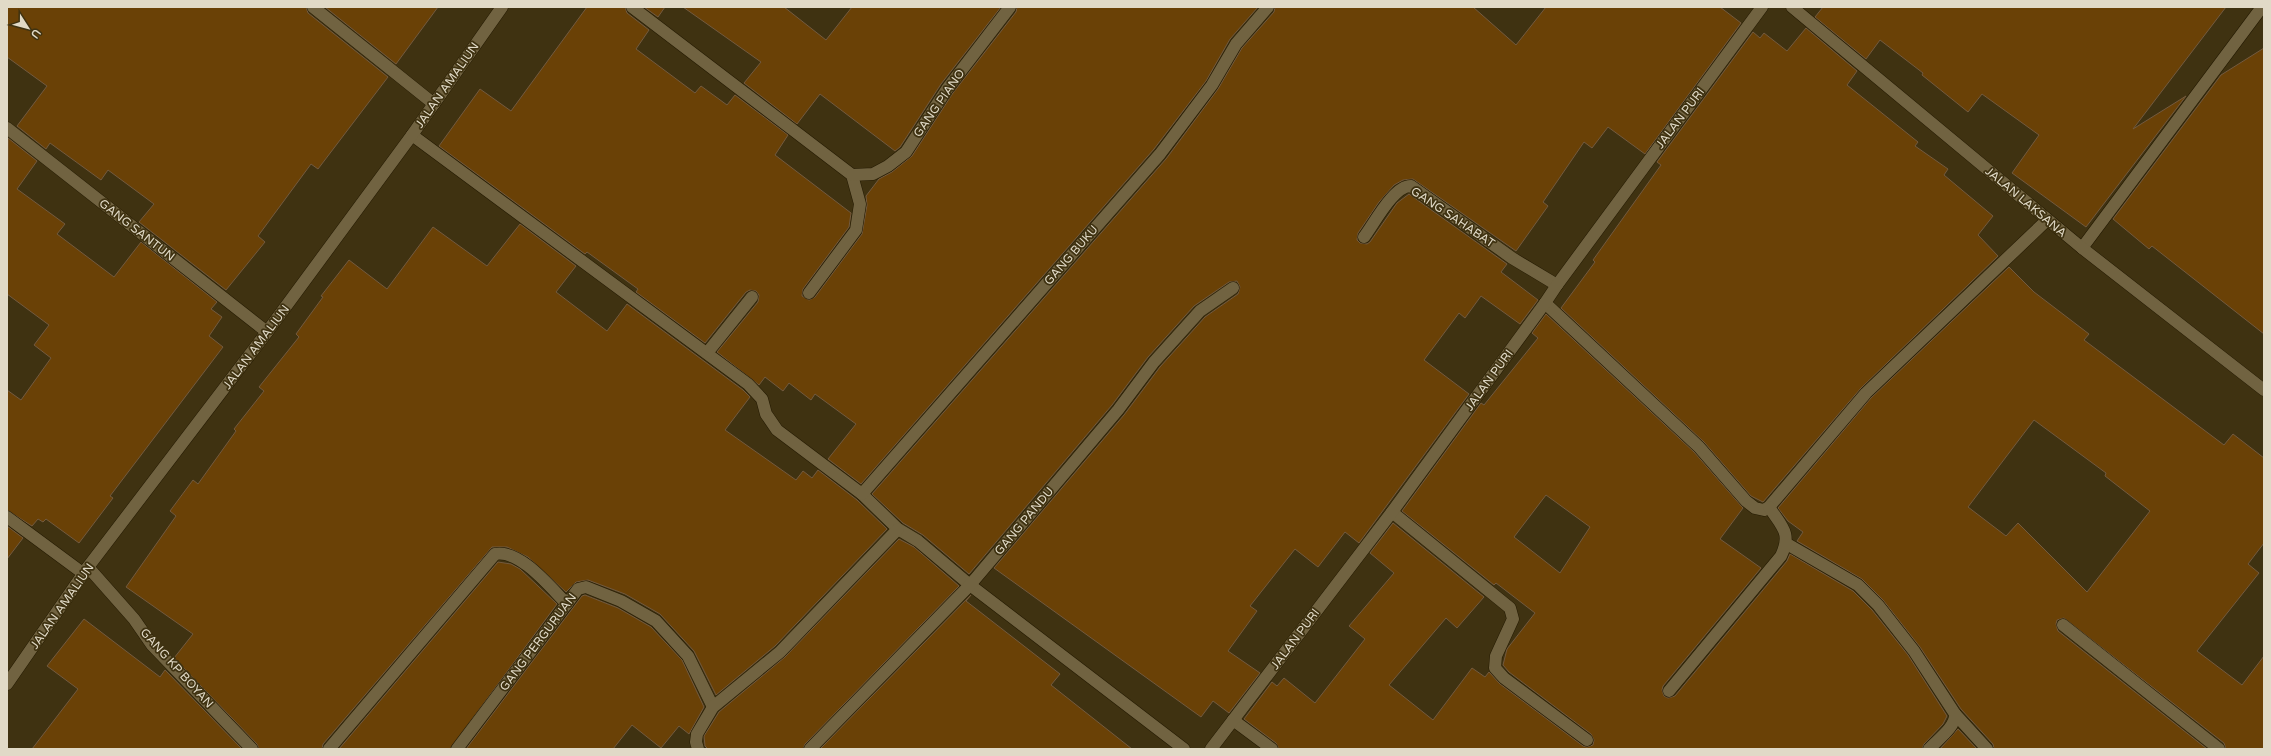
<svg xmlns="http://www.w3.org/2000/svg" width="2271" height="756" font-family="'Varela Round',sans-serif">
  <rect width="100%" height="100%" fill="#3f3211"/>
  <g fill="#6a4106" stroke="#735a3f" fill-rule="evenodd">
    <polygon points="7,7 306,7 308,13 388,77 318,169 311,164 258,236 265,242 226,290 139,222 154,204 108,170 101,180 50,143 46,149 17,126 47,86 7,57"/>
    <polygon points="325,7 438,7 396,64"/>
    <polygon points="587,7 625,7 627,13 649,30 636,49 695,93 701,86 727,105 735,95 788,135 775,155 851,213 849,227 803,289 802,296 809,300 815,297 862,234 867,205 866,196 879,179 892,172 912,156 953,93 1016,12 1017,7 1258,7 1230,39 1206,81 1154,149 861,484 828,459 856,424 815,394 811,400 789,383 783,391 765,377 759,385 717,352 758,302 759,295 756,291 750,290 746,292 705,343 636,292 638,289 587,252 585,254 439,146 480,89 511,111"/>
    <polygon points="644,7 665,7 658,17"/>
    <polygon points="683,7 784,7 826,40 852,7 1001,7 941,84 900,147 895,151 820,94 797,124 744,83 761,62"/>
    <polygon points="1275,7 1473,7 1516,45 1546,7 1720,7 1741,23 1645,154 1608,127 1592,148 1584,142 1543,202 1548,206 1516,251 1413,179 1403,180 1394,185 1379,202 1358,233 1357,240 1360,243 1367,244 1370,242 1397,203 1409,194 1507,264 1501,272 1538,300 1520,324 1481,296 1465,318 1459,313 1424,360 1469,394 1359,543 1345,532 1318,567 1295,549 1250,606 1257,611 1228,651 1260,673 1229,713 1213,701 1201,717 994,568 1124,415 1160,367 1205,317 1238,294 1240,287 1237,281 1229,282 1194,306 1148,357 1112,405 969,574 923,535 903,523 872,494 1166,159 1218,89 1242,48 1274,12"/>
    <polygon points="1823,7 2226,7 2133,129 2186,96 2086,227 2012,173 2039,135 1982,94 1968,112 1922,75 1923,73 1880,40 1866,59 1815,17"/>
    <polygon points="1806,28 1857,71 1847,85 1918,142 1915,146 1948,169 1944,175 1993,216 1978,235 1998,256 1861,388 1763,502 1751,496 1704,442 1561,308 1595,262 1593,260 1661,165 1657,162 1753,32 1760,38 1764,33 1787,51"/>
    <polygon points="2264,48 2264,334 2152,246 2149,249 2113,219 2221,75"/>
    <polygon points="8,138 37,161 17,189 65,224 57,234 114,277 141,242 217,302 211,309 222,317 209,336 223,347 110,496 113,498 79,543 46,519 43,522 38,519 32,526 7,510 7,390 21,400 51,358 34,345 49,325 7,294"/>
    <polygon points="520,224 576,266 556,292 607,331 627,304 743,390 750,397 725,430 796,480 803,471 812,478 818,470 857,500 887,529 775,646 716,695 694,651 660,614 625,594 588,580 576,582 566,592 528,557 507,547 492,547 323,744 322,749 259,749 257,744 174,658 193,634 126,587 176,516 170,511 193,480 198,484 236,431 234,429 264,391 259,387 299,337 296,334 323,297 321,296 349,260 387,289 433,227 487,266"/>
    <path d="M2009,267L2034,292L2089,334L2084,340L2224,445L2233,434L2264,458V543L2248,564L2259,573L2197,651L2242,685L2264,656V749H2226L2224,743L2064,618L2057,620L2056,624L2058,631L2207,749H1994L1993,744L1961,709L1920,647L1883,600L1862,579L1797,541L1803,532L1788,521L1778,508L1871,398ZM2034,420L2106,473L2105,476L2150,511L2087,592L2018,523L2006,536L1968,507Z"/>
    <path d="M1546,314L1694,452L1743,508L1720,539L1761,568L1663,686L1662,690L1664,696L1668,698L1675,696L1787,561L1790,554L1853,591L1872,610L1908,655L1947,716L1943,724L1924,744L1922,749H1279L1276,743L1244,719L1272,682L1277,686L1284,678L1315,703L1365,639L1349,626L1394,573L1370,553L1393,523L1484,597L1457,628L1446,618L1389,685L1433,720L1472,668L1485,677L1489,672L1500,684L1583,746L1587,747L1593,745L1594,740L1591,734L1509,672L1503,665L1507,649L1535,613L1496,583L1494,585L1402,511L1481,403L1484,405L1538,338L1532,333ZM1546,495L1590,527L1560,573L1514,537Z"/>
    <polygon points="7,526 23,538 7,559"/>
    <polygon points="899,539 914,547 959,586 805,744 803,749 708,749 705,746 704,736 719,712 785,657"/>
    <polygon points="498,562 511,564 520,569 557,604 450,749 339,749"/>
    <polygon points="585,595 618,608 651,627 682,660 704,707 689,734 679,726 661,748 632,725 613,749 466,749 582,596"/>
    <polygon points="971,595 966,601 1060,674 1051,685 1132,749 820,749"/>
    <polygon points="84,619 160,677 165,670 242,749 32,749 78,689 47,666"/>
    <polygon points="1958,729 1977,749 1940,749"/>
  </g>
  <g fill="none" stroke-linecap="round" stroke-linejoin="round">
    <defs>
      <polyline id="service" points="88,567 134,619 152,645 252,749"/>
      <g id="minor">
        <polyline points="313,7 434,104"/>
        <polyline points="632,7 852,175 860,204 856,230 809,293"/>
        <polyline points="7,128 267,332"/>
        <polyline points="412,135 748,384 762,399 766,414 777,430 862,494 898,529 918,541 970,585 1184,749"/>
        <polyline points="852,175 873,174 888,166 906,152 947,89 1010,7"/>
        <path d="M1364,237C1374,224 1394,185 1411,186L1512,258L1557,285"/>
        <polyline points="2082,248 2262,7"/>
        <polyline points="1545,303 1699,447 1746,501 1755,508 1764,510 1769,507 1866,393 2047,220"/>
        <polyline points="707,353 752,297"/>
        <polyline points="862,494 1160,154 1212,85 1236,44 1268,7"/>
        <polyline points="1392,512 1510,608 1513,619 1496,656 1495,668 1504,678 1587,740"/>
        <polyline points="7,517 84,574"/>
        <path d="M1787,544L1858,585L1878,605L1914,651L1955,714C1956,727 1937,740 1929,749"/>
        <polyline points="2063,625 2219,749"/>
        <path d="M1669,691L1781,556C1792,533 1782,527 1769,507"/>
        <polyline points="1955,714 1987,749"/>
        <polyline points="1233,720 1272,749"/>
        <path d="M329,749L495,554C520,549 550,587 567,604"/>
        <polyline points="457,749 578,589 586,587 621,601 656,621 688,656 713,707"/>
        <polyline points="698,749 696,742 697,734 713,707 780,652 898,529"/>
        <polyline points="810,749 970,585 1118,410 1154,362 1200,311 1233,288"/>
        <polyline points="1211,749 1392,512 1545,303 1557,285 1762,7"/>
      </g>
      <g id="tertiary">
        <polyline points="1792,7 2082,248 2264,390"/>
        <polyline points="7,684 88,567 267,332 412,135 502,7"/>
      </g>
    </defs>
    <use href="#service" stroke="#241a02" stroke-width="13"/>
    <use href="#minor" stroke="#241a02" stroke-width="13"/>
    <use href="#tertiary" stroke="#241a02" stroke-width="13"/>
    <use href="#service" stroke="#716341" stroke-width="12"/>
    <use href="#minor" stroke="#716341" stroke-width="12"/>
    <use href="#tertiary" stroke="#716341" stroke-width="12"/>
  </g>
  <g text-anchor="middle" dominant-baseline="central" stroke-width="3.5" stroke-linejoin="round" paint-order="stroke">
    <g font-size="12" fill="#e1dac7" stroke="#3f3211">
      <text transform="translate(447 85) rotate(-55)">JALAN AMALIUN</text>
      <text transform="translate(939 103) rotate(-55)">GANG PIANO</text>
      <text transform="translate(1680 118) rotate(-53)">JALAN PURI</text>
      <text transform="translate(2026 202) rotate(40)">JALAN LAKSANA</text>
      <text transform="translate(1453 217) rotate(34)">GANG SAHABAT</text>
      <text transform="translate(137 230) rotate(38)">GANG SANTUN</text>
      <text transform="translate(1071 255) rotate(-49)">GANG BUKU</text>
      <text transform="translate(256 347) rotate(-53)">JALAN AMALIUN</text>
      <text transform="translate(1489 380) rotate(-54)">JALAN PURI</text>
      <text transform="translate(1024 521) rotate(-50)">GANG PANDU</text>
      <text transform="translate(62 606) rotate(-55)">JALAN AMALIUN</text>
      <text transform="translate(1295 639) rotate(-53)">JALAN PURI</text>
      <text transform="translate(538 642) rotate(-53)">GANG PERGURUAN</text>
      <text transform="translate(177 668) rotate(48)">GANG KP BOYAN</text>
    </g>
  </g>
  <rect width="2271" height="756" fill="none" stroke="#e1dac7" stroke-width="16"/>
  <g transform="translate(28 28) rotate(126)" stroke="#3f3211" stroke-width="3" paint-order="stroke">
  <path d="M0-3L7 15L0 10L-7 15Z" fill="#e1dac7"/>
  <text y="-6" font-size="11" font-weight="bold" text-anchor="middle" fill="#e1dac7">U</text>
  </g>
</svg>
